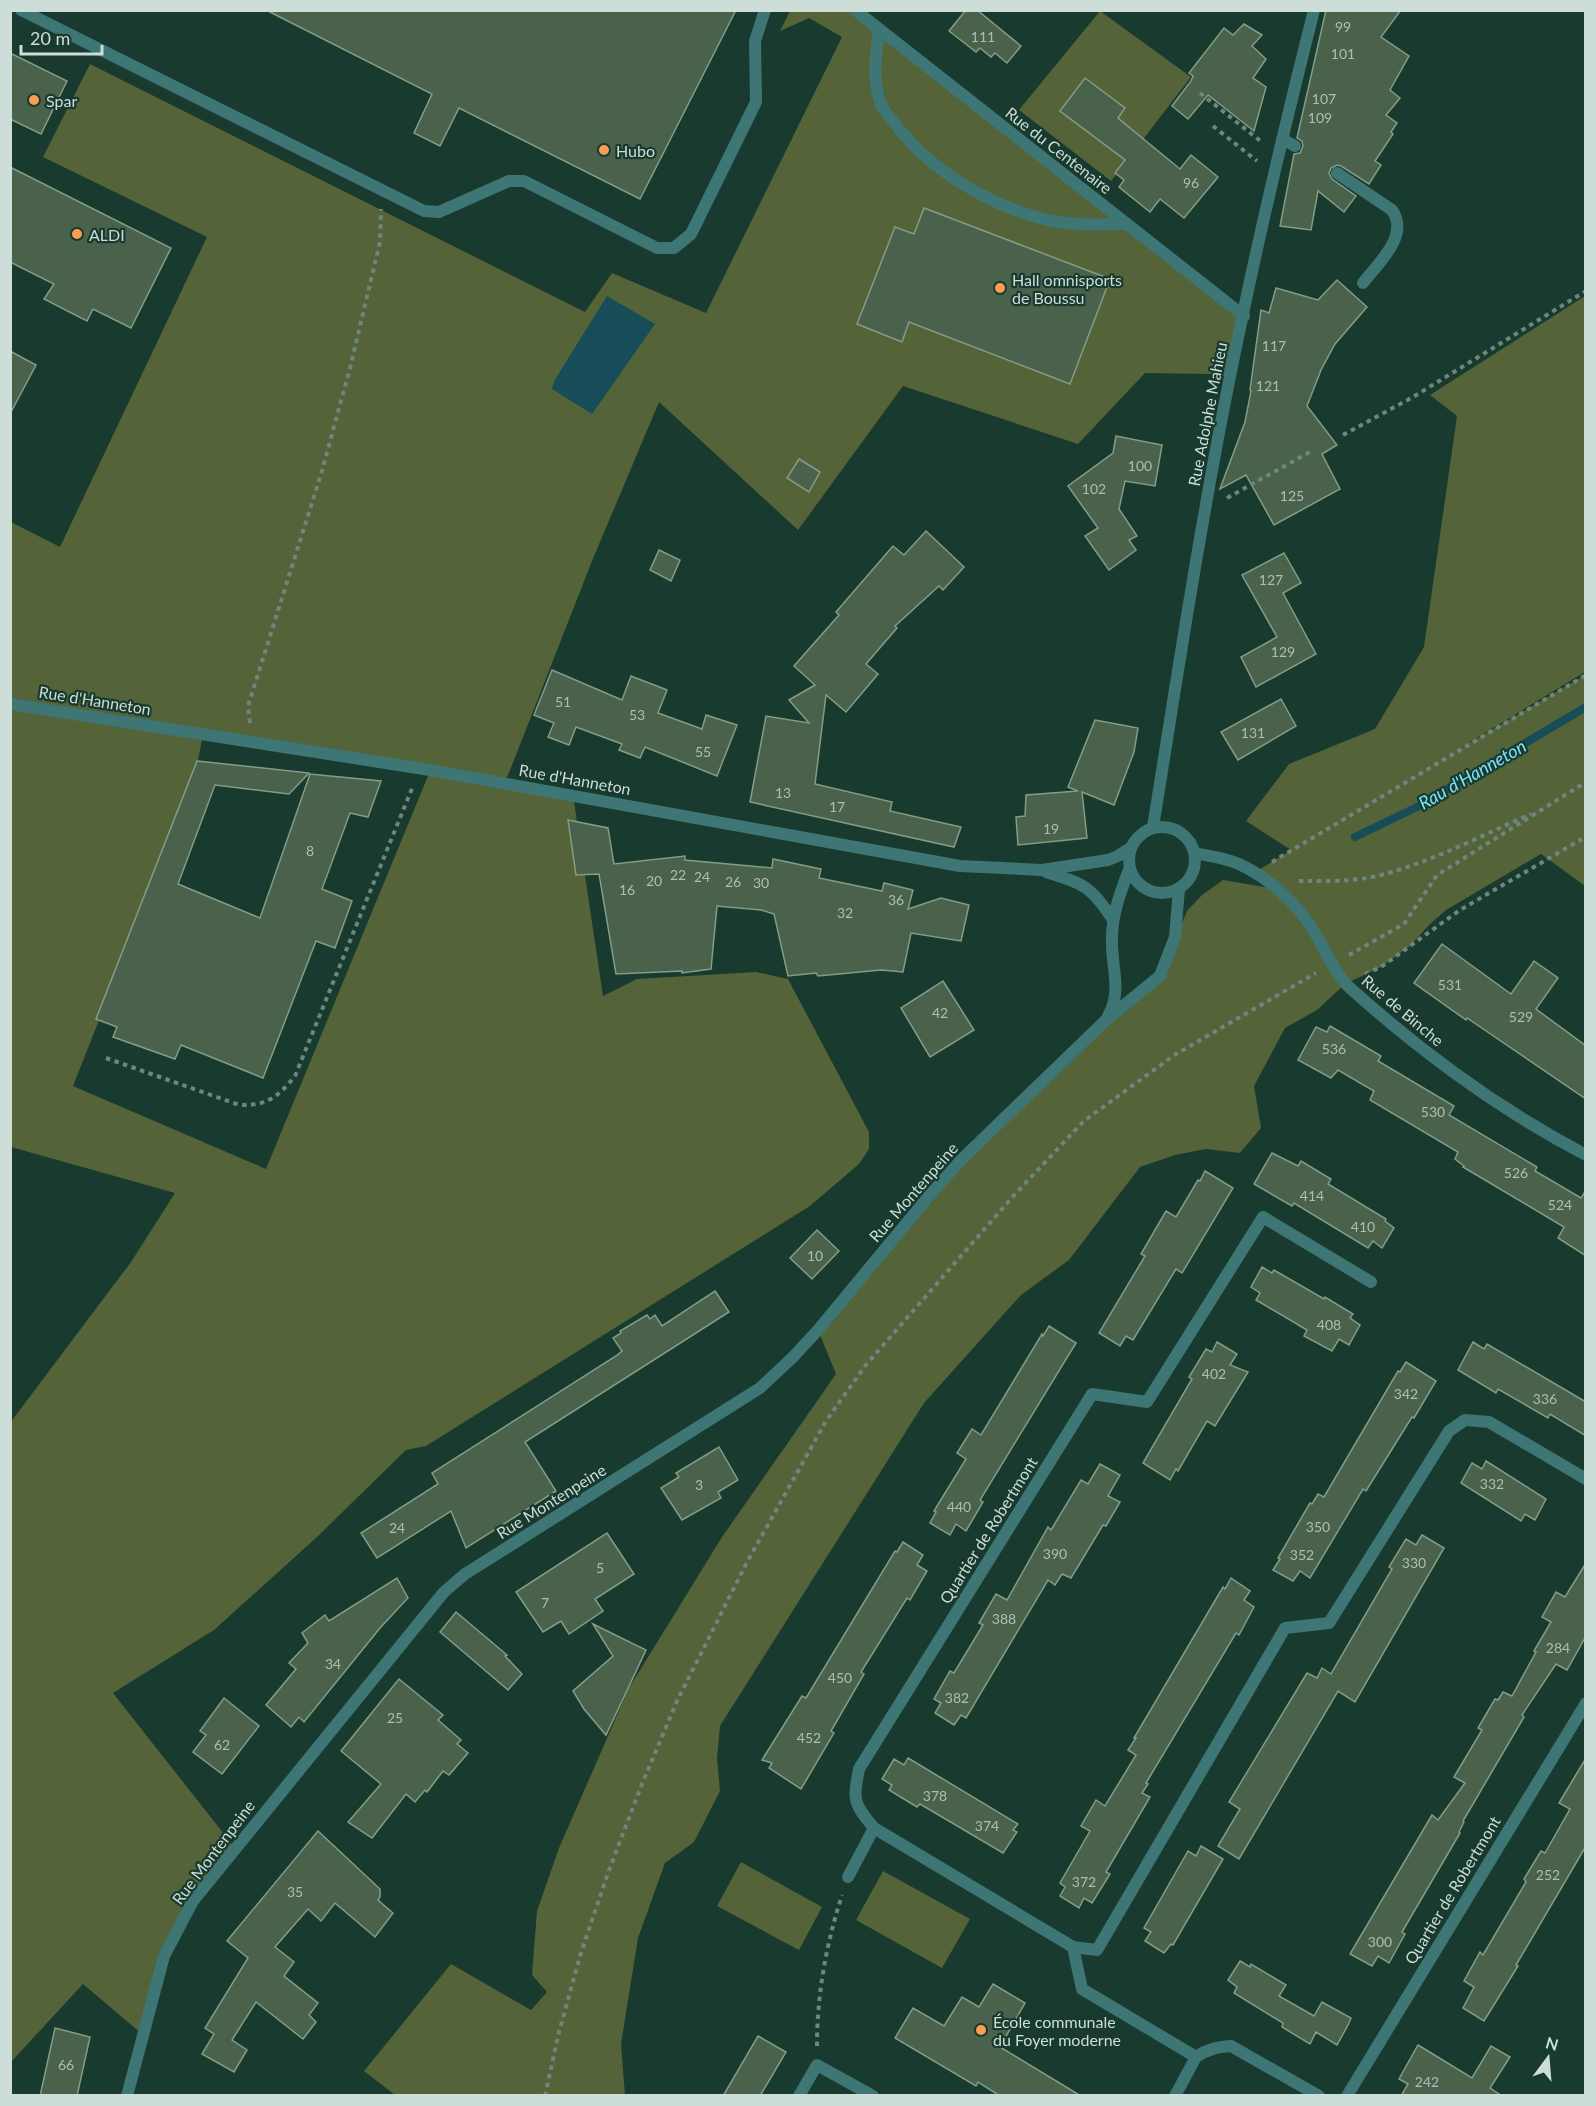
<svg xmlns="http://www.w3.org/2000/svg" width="1596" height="2106" font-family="Lato,sans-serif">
  <rect width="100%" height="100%" fill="#183a2f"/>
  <g fill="#546338" fill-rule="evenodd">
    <path d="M790,11H855L1244,316L1230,377L1209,374L1145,373L1078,444L903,386L798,530L659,402L592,561L505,783L573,795L603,996L637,979L756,972L788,979L869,1132V1149L859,1164L810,1206L426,1446L406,1450L317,1537L214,1630L113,1693L235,1848L164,1956L142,2034L83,1984L11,2062L10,1423L131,1262L175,1193L11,1147V522L60,547L207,237L43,157L90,64L585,312L612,273L706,313L842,37L809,18L780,31ZM203,734L430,771L266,1169L73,1086L156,876L198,760Z"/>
    <polygon points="1100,11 1191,77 1111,181 1019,110"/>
    <polygon points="1585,296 1585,672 1442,759 1585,675 1585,886 1541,854 1446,910 1429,925 1410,946 1381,967 1345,984 1317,1010 1285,1028 1254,1086 1261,1128 1240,1153 1206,1149 1175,1155 1140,1167 1069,1260 1021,1295 924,1403 720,1726 717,1758 720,1791 694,1842 665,1863 638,1938 621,2044 625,2095 395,2095 364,2071 451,1964 531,2010 547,1992 532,1975 537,1911 559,1848 629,1688 722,1537 836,1374 818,1330 929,1196 1160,976 1187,911 1202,895 1223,880 1277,889 1254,873 1291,850 1246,821 1289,764 1375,729 1424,647 1457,416 1430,395"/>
    <polygon points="741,1862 822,1907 799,1950 717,1906"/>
    <polygon points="883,1871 970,1919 942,1968 856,1920"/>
  </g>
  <polygon fill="#174d59" points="607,296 655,324 592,414 552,389 554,381"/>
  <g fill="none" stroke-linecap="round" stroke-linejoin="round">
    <polyline stroke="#174d59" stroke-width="8" points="1355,837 1419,806 1586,707"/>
  </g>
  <g fill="#4a614c" stroke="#849d86" stroke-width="1.5">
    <polygon points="266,10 736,10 640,199 459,108 440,146 414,133 432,94"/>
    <polygon points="966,10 977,10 1021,46 1007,63 995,53 991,57 980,48 976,52 949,31"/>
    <polygon points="1326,10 1401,10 1381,37 1409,56 1390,90 1400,98 1386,115 1397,123 1391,132 1393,134 1375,161 1381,165 1369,184 1341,166 1337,165 1331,168 1329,173 1332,179 1356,196 1344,212 1318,191 1311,230 1280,226 1294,154 1300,153 1303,146 1302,141 1297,138"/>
    <polygon points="1244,24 1262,35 1252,46 1266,59 1253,78 1266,87 1254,131 1208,95 1188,119 1172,106 1191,81 1193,76 1189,73 1224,28 1233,35"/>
    <polygon points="10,53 67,81 41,134 10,119"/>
    <polygon points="1085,78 1125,108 1118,118 1180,169 1191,155 1218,177 1184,218 1160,199 1150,212 1119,187 1124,180 1115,173 1125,160 1060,111"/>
    <polygon points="10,167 171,248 131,328 93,309 87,321 44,299 54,284 10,262"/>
    <polygon points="924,208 1110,279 1070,384 909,322 902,342 857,324 895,227 914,234"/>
    <polygon points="1337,280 1367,307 1335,344 1321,370 1307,406 1337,445 1322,454 1340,489 1274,525 1246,475 1220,489 1245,422 1251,391 1250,390 1261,310 1269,313 1276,288 1318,300"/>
    <polygon points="10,351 36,365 10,414"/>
    <polygon points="1116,436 1162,445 1155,486 1125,481 1119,509 1137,536 1129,540 1136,550 1109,570 1085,536 1098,528 1068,486 1113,453"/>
    <polygon points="799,459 820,472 809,492 787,478"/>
    <polygon points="926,531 964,567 943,590 939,586 895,626 897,628 866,664 878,674 846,712 826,695 815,784 892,802 890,811 961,827 954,847 750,802 766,716 809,723 789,700 815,685 794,666 839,615 836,612 893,546 904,555"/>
    <polygon points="659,550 680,560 671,581 650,570"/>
    <polygon points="1284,553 1301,583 1283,593 1316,654 1256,687 1241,657 1277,637 1242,575"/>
    <polygon points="552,670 622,700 631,676 667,690 658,713 702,729 706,715 737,725 717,776 645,747 640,758 619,750 622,744 576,727 569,745 548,737 554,723 534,715"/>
    <polygon points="1281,699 1296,726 1238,760 1221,732"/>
    <polygon points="1095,720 1138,728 1134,752 1114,805 1082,792 1087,838 1018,845 1016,817 1025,816 1026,795 1078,791 1068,787"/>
    <polygon points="197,761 309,773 289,794 215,785 178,884 260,918 310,774 381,781 368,817 350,813 322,889 352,901 335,948 316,941 263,1078 181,1045 175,1059 113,1037 117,1027 96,1019"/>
    <polygon points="568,820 608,828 614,864 685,856 685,860 772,868 773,859 821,869 819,878 882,891 884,883 913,890 908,909 941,898 969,905 961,941 911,933 903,972 881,970 818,976 816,973 788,976 774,914 761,910 717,906 711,969 682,973 682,971 616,974 599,874 576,875"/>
    <polygon points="1442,944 1511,994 1534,961 1558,978 1536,1009 1586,1046 1586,1099 1467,1018 1466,1020 1414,983"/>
    <polygon points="943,981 974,1030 930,1057 901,1008"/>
    <polygon points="1330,1026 1381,1056 1378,1061 1454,1106 1449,1115 1537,1167 1535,1171 1581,1198 1586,1190 1586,1256 1558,1238 1564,1227 1463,1167 1464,1166 1455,1159 1458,1152 1370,1100 1374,1091 1338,1070 1331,1078 1298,1060 1316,1027 1327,1032"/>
    <polygon points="1272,1153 1298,1166 1301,1161 1331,1179 1328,1184 1386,1219 1385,1221 1394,1228 1382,1248 1373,1241 1368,1248 1294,1203 1292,1206 1254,1184"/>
    <polygon points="1205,1171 1233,1188 1182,1273 1176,1269 1133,1340 1126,1336 1120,1346 1099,1333 1145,1256 1141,1254 1166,1211 1176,1217 1198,1180 1200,1181"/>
    <polygon points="817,1230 839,1251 812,1279 790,1258"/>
    <polygon points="1262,1267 1272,1273 1274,1270 1324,1299 1325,1297 1353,1314 1350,1318 1360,1325 1349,1345 1339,1339 1332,1351 1304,1336 1307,1330 1256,1300 1260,1293 1251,1287"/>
    <polygon points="715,1291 729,1312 525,1442 556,1491 466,1548 451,1511 377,1558 361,1533 438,1484 432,1473 616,1356 622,1351 613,1338 621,1333 620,1331 647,1315 650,1319 655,1315 662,1326"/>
    <polygon points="1049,1326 1076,1343 980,1500 983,1502 966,1531 956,1524 950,1535 930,1523 936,1512 934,1511 966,1459 957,1453 972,1429 981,1435 1042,1334 1043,1336"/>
    <polygon points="1217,1342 1237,1354 1230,1365 1248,1372 1215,1426 1207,1421 1178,1471 1176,1469 1170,1480 1143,1463 1192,1379 1189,1377 1206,1349 1212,1352"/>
    <polygon points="1473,1342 1484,1349 1487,1344 1586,1402 1586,1436 1550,1414 1548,1418 1498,1389 1496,1393 1458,1370"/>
    <polygon points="1406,1362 1436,1381 1414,1418 1412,1417 1366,1491 1363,1489 1310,1578 1300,1571 1293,1581 1273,1570 1280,1559 1278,1558 1310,1503 1312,1504 1318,1494 1324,1497 1398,1371 1400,1372"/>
    <polygon points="719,1447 738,1480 718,1492 721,1498 682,1520 661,1488 679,1477 676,1473"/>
    <polygon points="1486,1461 1546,1499 1535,1520 1525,1514 1521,1521 1461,1483 1472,1463 1482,1469"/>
    <polygon points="1100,1464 1120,1475 1108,1496 1120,1502 1106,1526 1103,1525 1071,1578 1062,1574 1055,1585 1048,1580 966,1718 961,1715 954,1725 935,1713 941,1703 934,1699 950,1671 954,1673 983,1625 979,1623 996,1594 1007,1600 1048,1527 1051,1530 1081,1480 1088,1484"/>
    <polygon points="607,1533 634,1574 595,1599 603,1611 569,1634 561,1621 543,1632 516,1592"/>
    <polygon points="1422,1535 1444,1548 1355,1702 1338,1691 1239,1859 1218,1846 1240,1809 1229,1802 1307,1673 1317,1678 1322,1668 1331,1674 1392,1569 1389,1567 1406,1539 1416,1545"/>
    <polygon points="903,1542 923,1555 917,1565 927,1571 910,1600 907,1598 861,1672 864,1674 831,1731 834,1733 801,1789 769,1768 772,1763 762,1760 802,1696 806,1698 895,1551 897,1552"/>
    <polygon points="1586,1563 1586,1636 1567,1670 1556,1664 1522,1715 1524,1717 1463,1821 1464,1822 1459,1832 1460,1833 1402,1932 1405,1934 1389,1963 1378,1956 1372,1966 1350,1954 1432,1815 1438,1820 1465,1783 1454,1777 1482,1730 1478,1728 1495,1699 1498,1700 1503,1692 1512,1696 1536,1652 1534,1651 1551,1622 1542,1617 1556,1592 1565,1597"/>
    <polygon points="397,1578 408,1598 380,1628 304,1722 299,1717 291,1727 266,1705 296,1669 289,1663 308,1643 302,1633 325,1615 329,1621"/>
    <polygon points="1231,1578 1250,1591 1244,1600 1254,1607 1239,1635 1236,1633 1146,1783 1148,1784 1142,1793 1150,1797 1106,1872 1110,1874 1092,1903 1084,1898 1079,1908 1060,1896 1065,1887 1060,1883 1090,1831 1081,1826 1096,1800 1105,1806 1136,1755 1128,1750 1136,1738 1134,1738 1223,1587 1225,1589"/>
    <polygon points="456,1612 507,1655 505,1656 522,1674 508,1690 440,1632"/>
    <polygon points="593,1624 646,1650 606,1735 584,1709 573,1691 613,1656"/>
    <polygon points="399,1679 443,1715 438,1720 461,1740 457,1744 468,1753 449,1775 443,1771 427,1792 425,1790 415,1802 406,1794 372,1838 348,1822 381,1784 341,1751"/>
    <polygon points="224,1698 259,1726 222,1774 193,1752 206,1735 200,1731"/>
    <polygon points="908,1758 1018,1824 1013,1830 1017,1832 1003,1853 920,1804 917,1807 889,1790 892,1785 882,1779 894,1759 904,1765"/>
    <polygon points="1586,1758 1586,1846 1516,1965 1518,1966 1484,2021 1463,2008 1474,1987 1464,1981 1480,1952 1483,1955 1526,1882 1524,1879 1541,1851 1545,1853 1570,1809 1559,1803"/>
    <polygon points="318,1831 380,1889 380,1897 378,1900 393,1913 375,1937 335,1903 321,1921 308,1909 275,1947 294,1962 284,1976 318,2003 309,2015 316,2022 303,2039 256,2002 232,2040 247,2050 234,2072 202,2054 214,2034 205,2028 248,1958 227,1941"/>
    <polygon points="1201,1846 1223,1859 1173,1945 1171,1944 1164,1953 1145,1941 1151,1932 1144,1928 1188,1851 1196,1856"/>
    <polygon points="1240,1961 1250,1967 1251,1964 1286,1985 1279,1996 1314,2016 1322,2002 1351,2018 1348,2025 1337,2045 1316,2032 1310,2044 1282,2027 1283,2023 1234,1993 1237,1987 1228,1980"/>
    <polygon points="993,1984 1025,2003 1000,2047 1081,2096 1000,2096 978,2082 976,2086 895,2038 913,2008 944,2026 962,1997 979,2007"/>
    <polygon points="55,2028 90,2037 77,2096 40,2096"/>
    <polygon points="758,2036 786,2052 760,2096 723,2096"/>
    <polygon points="1418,2045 1472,2078 1491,2046 1510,2057 1490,2088 1502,2096 1401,2096 1408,2084 1399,2079"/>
  </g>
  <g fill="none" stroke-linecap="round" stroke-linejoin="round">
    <g stroke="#6d877e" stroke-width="4" stroke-dasharray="4.5 4.5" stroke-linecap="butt">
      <polyline points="1200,93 1263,143"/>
      <polyline points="1213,126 1257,161"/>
      <polyline points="1343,435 1413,397 1586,291"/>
      <polyline points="1227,498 1310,452"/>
      <polyline points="250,723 248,706 322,471 350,368 380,242 381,209"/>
      <polyline points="1272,862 1586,675"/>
      <path d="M1299,881C1324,881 1352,882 1377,876C1430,863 1480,836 1531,814"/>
      <polyline points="1349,955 1404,924 1437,875 1586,782"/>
      <polyline points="1365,974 1381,967 1460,910 1582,839"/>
      <path d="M106,1058L239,1105C267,1106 278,1097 295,1076L413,786"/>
      <path d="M817,2046C817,1994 826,1945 842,1895"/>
      <polyline points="545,2096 558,2036 580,1956 608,1873 640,1789 677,1701 746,1564 826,1421 865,1366 1016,1193 1084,1121 1176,1054 1316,973"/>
    </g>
    <g stroke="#3d7674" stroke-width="12">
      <polyline points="21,10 424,211 439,212 509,181 524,181 657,248 674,248 691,234 756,102 755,41 765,10"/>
      <path d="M879,29C876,56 872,75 880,102C882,109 888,115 893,121C929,171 997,211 1058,222C1079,226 1105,224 1127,224"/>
      <polyline points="1282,139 1295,146"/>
      <path d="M1337,173L1392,210C1410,236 1378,263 1363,283"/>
    </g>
    <g stroke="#3d7674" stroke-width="12">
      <polyline points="855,10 1244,316"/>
      <polyline points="10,704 430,770 960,866 1042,870 1108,860 1118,856 1130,848"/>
      <circle cx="1162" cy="860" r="33"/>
      <path d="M1153,827C1170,722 1186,616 1205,510C1234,342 1272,176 1314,10"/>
      <path d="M1195,853C1209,856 1226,858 1239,864C1269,878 1298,904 1315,933C1324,948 1336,975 1349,987C1420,1051 1500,1110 1586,1155"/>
      <path d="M1046,872C1084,884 1091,886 1113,920"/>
      <path d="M1108,1016C1122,992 1112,969 1112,943C1111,917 1120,893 1129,870"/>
      <polyline points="848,1877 874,1828"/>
      <polyline points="1073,1947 1097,1950 1285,1628 1329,1623 1449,1431 1465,1420 1489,1422 1586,1479"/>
      <polyline points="127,2096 164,1956 193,1901 444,1592 465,1574 760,1388 793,1357 818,1330 929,1196 962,1159 1106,1020 1160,976 1175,937 1179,889"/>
      <polyline points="799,2096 817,2065 873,2096"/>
      <polyline points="1175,2096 1196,2057"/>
      <path d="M1319,2096L1231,2046C1217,2047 1208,2049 1196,2057L1082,1989L1073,1947L874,1828C853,1803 853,1801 859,1769L1092,1394L1147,1402L1263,1217L1371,1282"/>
      <polyline points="1347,2096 1586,1703"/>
    </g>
  </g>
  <g fill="#fd9d54" stroke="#183a2f" stroke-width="2">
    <circle cx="34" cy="100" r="6"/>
    <circle cx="604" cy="150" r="6"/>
    <circle cx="77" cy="234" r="6"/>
    <circle cx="1000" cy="288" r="6"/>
    <circle cx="981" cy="2030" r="6"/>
  </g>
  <g text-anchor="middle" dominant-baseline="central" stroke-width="4.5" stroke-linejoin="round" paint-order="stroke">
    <g font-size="14" fill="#acbfb4">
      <text x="1343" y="26">99</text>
      <text x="983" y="36">111</text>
      <text x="1343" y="53">101</text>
      <text x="1324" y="98">107</text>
      <text x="1320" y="117">109</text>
      <text x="1191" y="182">96</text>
      <text x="1274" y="345">117</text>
      <text x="1268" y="385">121</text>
      <text x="1140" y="465">100</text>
      <text x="1094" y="488">102</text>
      <text x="1292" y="495">125</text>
      <text x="1271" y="579">127</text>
      <text x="1283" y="651">129</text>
      <text x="563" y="701">51</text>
      <text x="637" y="714">53</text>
      <text x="1253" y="732">131</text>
      <text x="703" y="751">55</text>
      <text x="783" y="792">13</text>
      <text x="837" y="806">17</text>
      <text x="1051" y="828">19</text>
      <text x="310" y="850">8</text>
      <text x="678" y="874">22</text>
      <text x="702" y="876">24</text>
      <text x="654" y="880">20</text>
      <text x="733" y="881">26</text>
      <text x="761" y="882">30</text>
      <text x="627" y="889">16</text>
      <text x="896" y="899">36</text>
      <text x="845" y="912">32</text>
      <text x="1450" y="984">531</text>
      <text x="940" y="1012">42</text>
      <text x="1521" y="1016">529</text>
      <text x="1334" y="1048">536</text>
      <text x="1433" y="1111">530</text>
      <text x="1516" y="1172">526</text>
      <text x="1312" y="1195">414</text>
      <text x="1560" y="1204">524</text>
      <text x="1363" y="1226">410</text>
      <text x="815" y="1255">10</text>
      <text x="1329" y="1324">408</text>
      <text x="1214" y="1373">402</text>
      <text x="1406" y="1393">342</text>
      <text x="1545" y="1398">336</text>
      <text x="1492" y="1483">332</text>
      <text x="699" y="1484">3</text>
      <text x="959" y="1506">440</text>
      <text x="1318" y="1526">350</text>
      <text x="397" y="1527">24</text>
      <text x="1055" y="1553">390</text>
      <text x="1302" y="1554">352</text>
      <text x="1414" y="1562">330</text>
      <text x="600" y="1567">5</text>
      <text x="545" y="1602">7</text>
      <text x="1004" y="1618">388</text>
      <text x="1558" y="1647">284</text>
      <text x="333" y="1663">34</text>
      <text x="840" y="1677">450</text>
      <text x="957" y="1697">382</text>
      <text x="395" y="1717">25</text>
      <text x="809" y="1737">452</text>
      <text x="222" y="1744">62</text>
      <text x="935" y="1795">378</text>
      <text x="987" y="1825">374</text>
      <text x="1548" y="1874">252</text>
      <text x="1084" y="1881">372</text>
      <text x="295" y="1891">35</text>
      <text x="1380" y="1941">300</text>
      <text x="66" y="2064">66</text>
      <text x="1427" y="2081">242</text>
    </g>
    <g font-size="16" fill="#ccded7" stroke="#183a2f" text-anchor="start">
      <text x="46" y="100">Spar</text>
      <text x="616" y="150">Hubo</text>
      <text x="89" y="234">ALDI</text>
      <text x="1012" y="279">Hall omnisports<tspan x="1012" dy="18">de Boussu</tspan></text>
      <text x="993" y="2021">École communale<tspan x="993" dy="18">du Foyer moderne</tspan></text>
    </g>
    <g font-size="16" fill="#ccded7" stroke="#183a2f">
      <text transform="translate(1059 150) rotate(38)">Rue du Centenaire</text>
      <text transform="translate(1207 414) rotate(-79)">Rue Adolphe Mahieu</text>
      <text transform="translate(95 700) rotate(9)">Rue d'Hanneton</text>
      <text transform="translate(575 779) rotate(10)">Rue d'Hanneton</text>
      <text transform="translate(1403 1010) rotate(40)">Rue de Binche</text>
      <text transform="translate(913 1192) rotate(-49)">Rue Montenpeine</text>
      <text transform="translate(551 1501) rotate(-32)">Rue Montenpeine</text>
      <text transform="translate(988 1530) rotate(-58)">Quartier de Robertmont</text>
      <text transform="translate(213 1852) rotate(-53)">Rue Montenpeine</text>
      <text transform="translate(1452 1890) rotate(-59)">Quartier de Robertmont</text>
    </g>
    <g font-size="18" font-style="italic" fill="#7be3fd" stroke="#183a2f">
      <text transform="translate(1472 774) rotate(-30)">Rau d'Hanneton</text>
    </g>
  </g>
  <rect width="1596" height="2106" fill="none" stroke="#ccded7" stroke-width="24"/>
  <g transform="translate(1548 2058) rotate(16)" stroke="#183a2f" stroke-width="4.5" paint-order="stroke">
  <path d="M0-4.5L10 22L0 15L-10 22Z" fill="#ccded7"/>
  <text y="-9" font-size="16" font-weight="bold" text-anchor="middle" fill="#ccded7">N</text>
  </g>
  <path d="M21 45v9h81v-9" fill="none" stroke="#ccded7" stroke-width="3"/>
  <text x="30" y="45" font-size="18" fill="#ccded7" stroke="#183a2f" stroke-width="4.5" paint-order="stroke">20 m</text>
</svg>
